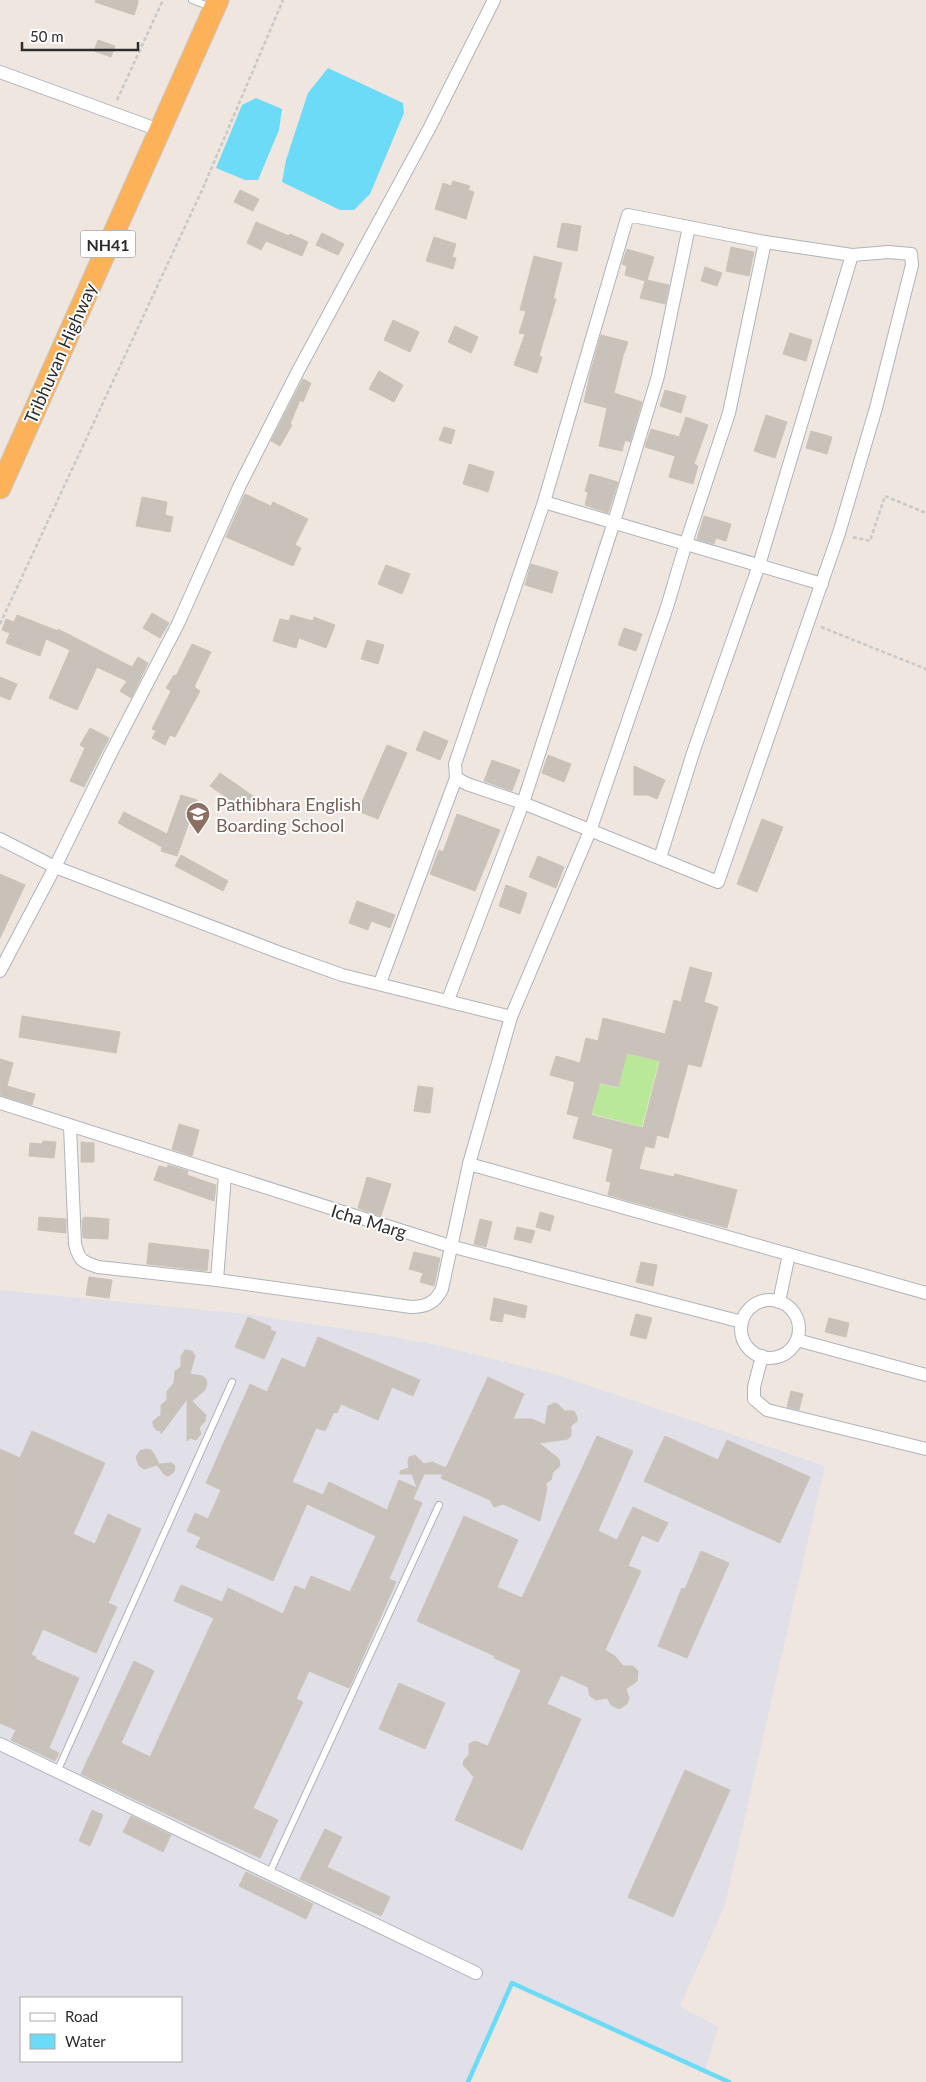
<svg xmlns="http://www.w3.org/2000/svg" width="926" height="2082" font-family="Lato,sans-serif">
  <rect width="100%" height="100%" fill="#efe7df"/>
  <path fill="#e1e0e8" fill-rule="evenodd" d="M0,1290L246,1314L371,1333L437,1345L555,1374L825,1466L725,1905L680,2006L718,2027L705,2071L512,1983L468,2082H0ZM21,1998H181V2061H21Z"/>
  <polygon fill="#b9e998" points="609,1049 659,1061 642,1127 592,1114 600,1084 618,1088 623,1069 606,1063"/>
  <g fill="#6bdbf8">
    <polygon points="328,68 403,103 404,113 370,194 354,210 340,210 282,182 286,160 308,93"/>
    <polygon points="256,98 282,109 279,130 258,180 245,180 216,168 242,105"/>
  </g>
  <g fill="none" stroke-linecap="round" stroke-linejoin="round">
    <polyline stroke="#6bdbf8" stroke-width="4.5" points="468,2082 512,1983 729,2082"/>
  </g>
  <g fill="#c8c2ba" stroke="#cbc3b8" fill-rule="evenodd">
    <polygon points="96,0 138,0 138,3 134,15 95,2"/>
    <polygon points="98,40 115,46 111,57 94,51"/>
    <polygon points="453,181 470,186 468,190 474,192 466,219 435,209 443,183 451,186"/>
    <polygon points="240,190 259,199 253,211 234,202"/>
    <polygon points="256,222 289,236 290,234 308,242 302,256 266,241 261,250 247,243"/>
    <polygon points="562,223 581,226 577,251 557,247"/>
    <polygon points="322,233 344,244 338,255 316,245"/>
    <polygon points="434,237 456,244 452,257 456,258 453,269 426,261"/>
    <polygon points="731,247 754,252 749,276 726,271"/>
    <polygon points="627,249 654,257 647,280 669,285 665,304 640,298 645,281 625,275 627,266 622,264"/>
    <polygon points="534,256 562,263 553,299 556,299 539,356 542,357 537,373 514,365 525,334 519,333 526,311 520,310"/>
    <polygon points="705,267 722,273 717,286 701,281"/>
    <polygon points="393,320 419,332 410,352 384,340"/>
    <polygon points="455,326 478,337 471,353 448,342"/>
    <polygon points="790,333 812,340 806,361 783,354"/>
    <polygon points="601,335 628,342 623,356 614,393 642,402 630,442 625,440 622,451 599,446 607,408 584,402 590,374"/>
    <polygon points="379,371 403,385 394,402 369,389"/>
    <polygon points="303,379 311,383 303,402 300,400 290,424 292,425 280,446 271,441"/>
    <polygon points="665,390 686,396 681,413 660,406"/>
    <polygon points="766,415 787,422 775,458 754,451"/>
    <polygon points="686,417 708,425 694,464 698,466 693,484 669,477 675,456 645,447 651,429 679,437"/>
    <polygon points="444,427 455,430 451,444 439,440"/>
    <polygon points="811,431 832,437 827,454 806,448"/>
    <polygon points="469,464 494,472 488,492 463,484"/>
    <polygon points="590,474 618,482 608,513 585,505 588,492 585,491"/>
    <polygon points="245,494 271,506 273,502 308,519 295,545 301,548 293,566 226,537"/>
    <polygon points="142,497 167,502 165,515 173,517 170,532 136,526"/>
    <polygon points="704,516 731,524 726,541 716,538 714,544 697,539"/>
    <polygon points="531,564 558,572 552,593 525,585"/>
    <polygon points="386,565 410,574 402,594 378,584"/>
    <polygon points="152,613 169,623 160,638 143,628"/>
    <polygon points="17,615 58,631 58,629 132,667 138,657 148,663 131,698 120,691 127,681 97,667 77,710 49,698 70,650 46,639 40,656 6,643 10,633 2,630 6,619 14,622"/>
    <polygon points="291,615 313,621 314,617 335,625 326,648 299,638 296,648 273,641 280,619 289,621"/>
    <polygon points="624,628 642,634 636,651 618,645"/>
    <polygon points="367,640 384,645 378,664 361,659"/>
    <polygon points="192,644 211,652 194,687 200,691 175,737 170,735 165,745 152,738 156,731 152,729 171,691 166,688 174,675 176,676"/>
    <polygon points="0,677 17,684 10,700 0,696"/>
    <polygon points="90,728 109,738 84,787 70,781 85,748 80,745"/>
    <polygon points="424,731 448,741 440,760 416,750"/>
    <polygon points="387,745 407,753 378,819 358,811"/>
    <polygon points="548,755 571,764 564,782 542,773"/>
    <polygon points="492,760 520,770 512,791 484,781"/>
    <polygon points="634,766 665,780 657,799 648,795 634,795"/>
    <polygon points="220,773 256,798 247,812 210,786"/>
    <polygon points="181,795 197,800 177,856 161,851 162,847 118,823 124,812 167,834"/>
    <polygon points="457,814 500,830 475,891 430,874 439,850 443,852"/>
    <polygon points="762,819 783,827 757,892 737,884"/>
    <polygon points="181,855 228,881 223,891 175,866"/>
    <polygon points="538,856 564,867 556,888 529,877"/>
    <polygon points="0,874 25,885 0,938"/>
    <polygon points="506,885 527,893 520,914 499,906"/>
    <polygon points="357,901 395,915 390,928 371,921 368,930 349,923"/>
    <path d="M690,967L712,973L704,1002L718,1007L701,1067L688,1064L668,1138L657,1135L654,1148L645,1146L639,1169L674,1177L675,1174L737,1190L727,1228L608,1195L611,1182L606,1181L613,1149L573,1138L579,1117L567,1114L575,1082L550,1075L556,1056L580,1063L586,1038L598,1041L603,1018L665,1034L674,1000L681,1002ZM627,1053L660,1061L643,1128L591,1115L600,1083L618,1087Z"/>
    <polygon points="22,1016 120,1032 116,1053 19,1037"/>
    <polygon points="0,1059 13,1063 7,1086 35,1094 32,1105 0,1095"/>
    <polygon points="418,1086 433,1088 430,1113 414,1111"/>
    <polygon points="179,1124 199,1130 192,1156 172,1149"/>
    <polygon points="43,1141 56,1142 54,1158 29,1156 30,1143 42,1144"/>
    <polygon points="81,1142 94,1143 94,1162 81,1162"/>
    <polygon points="168,1165 188,1171 187,1175 216,1185 214,1201 154,1180 159,1166 167,1168"/>
    <polygon points="367,1177 391,1184 381,1216 358,1208"/>
    <polygon points="540,1212 554,1216 550,1231 536,1227"/>
    <polygon points="39,1217 66,1219 66,1233 38,1230"/>
    <polygon points="84,1217 109,1219 108,1239 83,1238 82,1221"/>
    <polygon points="480,1219 492,1222 486,1247 474,1244"/>
    <polygon points="517,1227 535,1231 531,1243 514,1239"/>
    <polygon points="149,1243 209,1250 207,1271 147,1264"/>
    <polygon points="414,1252 440,1258 434,1286 420,1282 423,1273 409,1269"/>
    <polygon points="641,1262 657,1265 653,1286 636,1282"/>
    <polygon points="89,1277 112,1280 109,1298 86,1295"/>
    <polygon points="494,1298 527,1306 525,1318 504,1313 502,1322 490,1320"/>
    <polygon points="636,1314 652,1318 646,1339 630,1335"/>
    <polygon points="248,1317 271,1327 270,1330 276,1332 264,1359 235,1347"/>
    <polygon points="829,1318 849,1323 846,1337 825,1332"/>
    <polygon points="318,1337 420,1380 413,1396 392,1387 378,1420 341,1404 337,1413 334,1412 325,1431 316,1428 292,1482 323,1495 329,1482 387,1510 399,1480 417,1488 412,1474 400,1474 400,1471 409,1468 408,1463 409,1457 415,1455 424,1464 432,1462 446,1468 488,1377 524,1394 513,1419 532,1419 545,1425 548,1406 554,1403 558,1404 565,1411 574,1411 577,1417 577,1421 571,1426 571,1436 568,1439 539,1443 559,1459 560,1466 553,1472 551,1480 546,1483 547,1488 540,1521 503,1504 494,1507 490,1500 441,1478 443,1474 424,1474 413,1499 422,1503 389,1579 396,1582 349,1688 309,1671 296,1699 303,1702 253,1808 278,1820 260,1858 81,1774 134,1661 154,1671 121,1743 150,1757 214,1618 174,1601 181,1585 222,1602 228,1588 283,1614 295,1586 305,1590 311,1576 350,1592 376,1536 307,1504 273,1581 196,1547 201,1537 187,1531 195,1513 208,1519 221,1490 206,1483 250,1384 267,1392 282,1358 305,1368"/>
    <polygon points="185,1350 192,1351 195,1356 190,1374 202,1376 206,1379 207,1384 205,1390 192,1401 206,1415 205,1421 199,1428 201,1434 196,1440 190,1438 187,1441 187,1399 161,1434 161,1431 156,1430 153,1425 153,1421 161,1415 161,1405 167,1400 167,1391 174,1383 175,1371 181,1367 181,1356"/>
    <polygon points="791,1391 803,1394 799,1410 787,1407"/>
    <polygon points="32,1431 105,1463 73,1534 95,1544 108,1514 141,1529 108,1603 117,1607 96,1653 43,1629 31,1655 36,1657 35,1659 79,1678 49,1748 59,1753 55,1761 11,1740 16,1730 0,1723 0,1449 20,1458"/>
    <polygon points="597,1436 633,1451 598,1531 617,1540 633,1507 668,1523 658,1542 642,1535 628,1566 641,1571 605,1650 616,1657 623,1666 633,1666 638,1671 637,1681 626,1689 629,1698 627,1704 619,1709 611,1705 607,1698 596,1700 590,1696 588,1687 561,1675 547,1704 581,1719 522,1850 455,1820 474,1777 463,1765 464,1760 469,1755 469,1744 475,1741 488,1746 521,1670 494,1658 495,1656 417,1621 464,1516 518,1540 497,1587 522,1598"/>
    <polygon points="665,1436 718,1460 727,1440 810,1477 780,1543 644,1481"/>
    <polygon points="146,1449 151,1450 154,1454 159,1464 172,1463 175,1466 174,1472 168,1476 164,1474 157,1465 144,1469 139,1466 136,1457 140,1451"/>
    <polygon points="701,1551 729,1563 687,1658 658,1646 682,1588 685,1589"/>
    <polygon points="399,1683 445,1703 425,1749 379,1729"/>
    <polygon points="685,1770 730,1790 673,1917 628,1897"/>
    <polygon points="92,1810 103,1815 90,1846 79,1841"/>
    <polygon points="131,1816 171,1835 163,1852 123,1832"/>
    <polygon points="325,1829 342,1837 327,1867 390,1897 381,1916 300,1879"/>
    <polygon points="246,1872 313,1904 306,1919 239,1886"/>
  </g>
  <g fill="none" stroke-linecap="round" stroke-linejoin="round">
    <defs>
      <g id="service">
        <polyline points="192,0 211,7"/>
        <polyline points="57,1772 232,1382"/>
        <polyline points="269,1874 439,1505"/>
      </g>
      <g id="minor">
        <polyline points="0,72 159,130"/>
        <polyline points="544,502 822,584"/>
        <polyline points="0,839 55,867 278,952 342,975 511,1017"/>
        <polyline points="660,858 694,750 759,565 852,255"/>
        <polyline points="0,971 55,867 112,751 178,624 240,485 298,371 430,127 494,0"/>
        <polyline points="380,983 456,778 467,784 523,803 718,882 839,533 876,408 912,265 911,254 889,252 852,255 765,242 628,215 544,502 455,764 456,778"/>
        <polyline points="448,1000 523,803 614,522 658,376 689,227"/>
        <polyline points="0,1103 450,1246 742,1322"/>
        <path d="M70,1126L75,1244C79,1260 82,1262 98,1267L217,1280L411,1307C426,1307 435,1303 442,1289L469,1164L511,1017L590,831L667,607L686,543L729,413L765,242"/>
        <polyline points="469,1164 926,1293"/>
        <polyline points="217,1280 225,1175"/>
        <circle cx="770" cy="1329" r="29"/>
        <polyline points="779,1302 789,1254"/>
        <polyline points="797,1340 926,1375"/>
        <polyline points="762,1356 754,1387 754,1399 767,1410 926,1449"/>
        <polyline points="0,1744 476,1973"/>
      </g>
      <polyline id="trunk" points="0,488 218,0"/>
    </defs>
    <use href="#service" stroke="#afb3bd" stroke-width="8"/>
    <use href="#minor" stroke="#afb3bd" stroke-width="14"/>
    <use href="#trunk" stroke="#c8c8c8" stroke-width="23"/>
    <g stroke="#c8c8c8" stroke-width="2.5" stroke-dasharray="4 2.5" stroke-linecap="butt">
      <polyline points="117,100 163,0"/>
      <polyline points="853,537 870,541 885,496 926,513"/>
      <polyline points="0,624 203,188 283,0"/>
      <polyline points="821,627 926,669"/>
    </g>
    <use href="#service" stroke="#fff" stroke-width="6"/>
    <use href="#minor" stroke="#fff" stroke-width="12"/>
    <use href="#trunk" stroke="#fdb159" stroke-width="21"/>
  </g>
  <defs>
    <symbol id="school-pin" viewBox="-11 -11 22 30"><path d="M0 17L-7.5 6A9.5 9.5 0 1 1 7.5 6Z" fill="#8d6e63" stroke="#fff"/><path d="M0-5L7-2L0 1L-7-2ZM-4 1L0 2.5L4 1V4Q0 6-4 4Z" fill="#fff"/></symbol>
  </defs>
  <g fill-rule="evenodd">
    <use href="#school-pin" x="184" y="800" width="28" height="38"/>
  </g>
  <g text-anchor="middle" dominant-baseline="central" stroke-width="4" stroke-linejoin="round" paint-order="stroke">
    <rect fill="#fff" stroke="#6c6c6c" stroke-width="1" x="80.5" y="230.5" width="55" height="27" rx="4"/>
    <g font-size="16" font-weight="bold" fill="#2d2d2d">
      <text x="108" y="244">NH41</text>
    </g>
    <g font-size="18" fill="#2d2d2d" stroke="#fff">
      <text transform="translate(60 353) rotate(-66)">Tribhuvan Highway</text>
      <text transform="translate(369 1221) rotate(17)">Icha Marg</text>
    </g>
    <g font-size="18" fill="#785e54" stroke="#fff" text-anchor="start">
      <text x="216" y="804">Pathibhara English<tspan x="216" dy="21">Boarding School</tspan></text>
    </g>
  </g>
  <rect x="20" y="1997" width="162" height="65" fill="#ffffff" stroke="#ababab"/>
  <rect x="30" y="2013" width="25" height="8" fill="#ffffff" stroke="#ababab"/>
  <text x="65" y="2022" font-size="15" fill="#2d2d2d">Road</text>
  <rect x="30" y="2034" width="25" height="15" fill="#6bdbf8" stroke="#ababab"/>
  <text x="65" y="2047" font-size="15" fill="#2d2d2d">Water</text>
  <path d="M22 42v8h116v-8" fill="none" stroke="#2d2d2d" stroke-width="2.5"/>
  <text x="30" y="42" font-size="15" fill="#2d2d2d" stroke="#ffffff" stroke-width="4" paint-order="stroke">50 m</text>
</svg>
